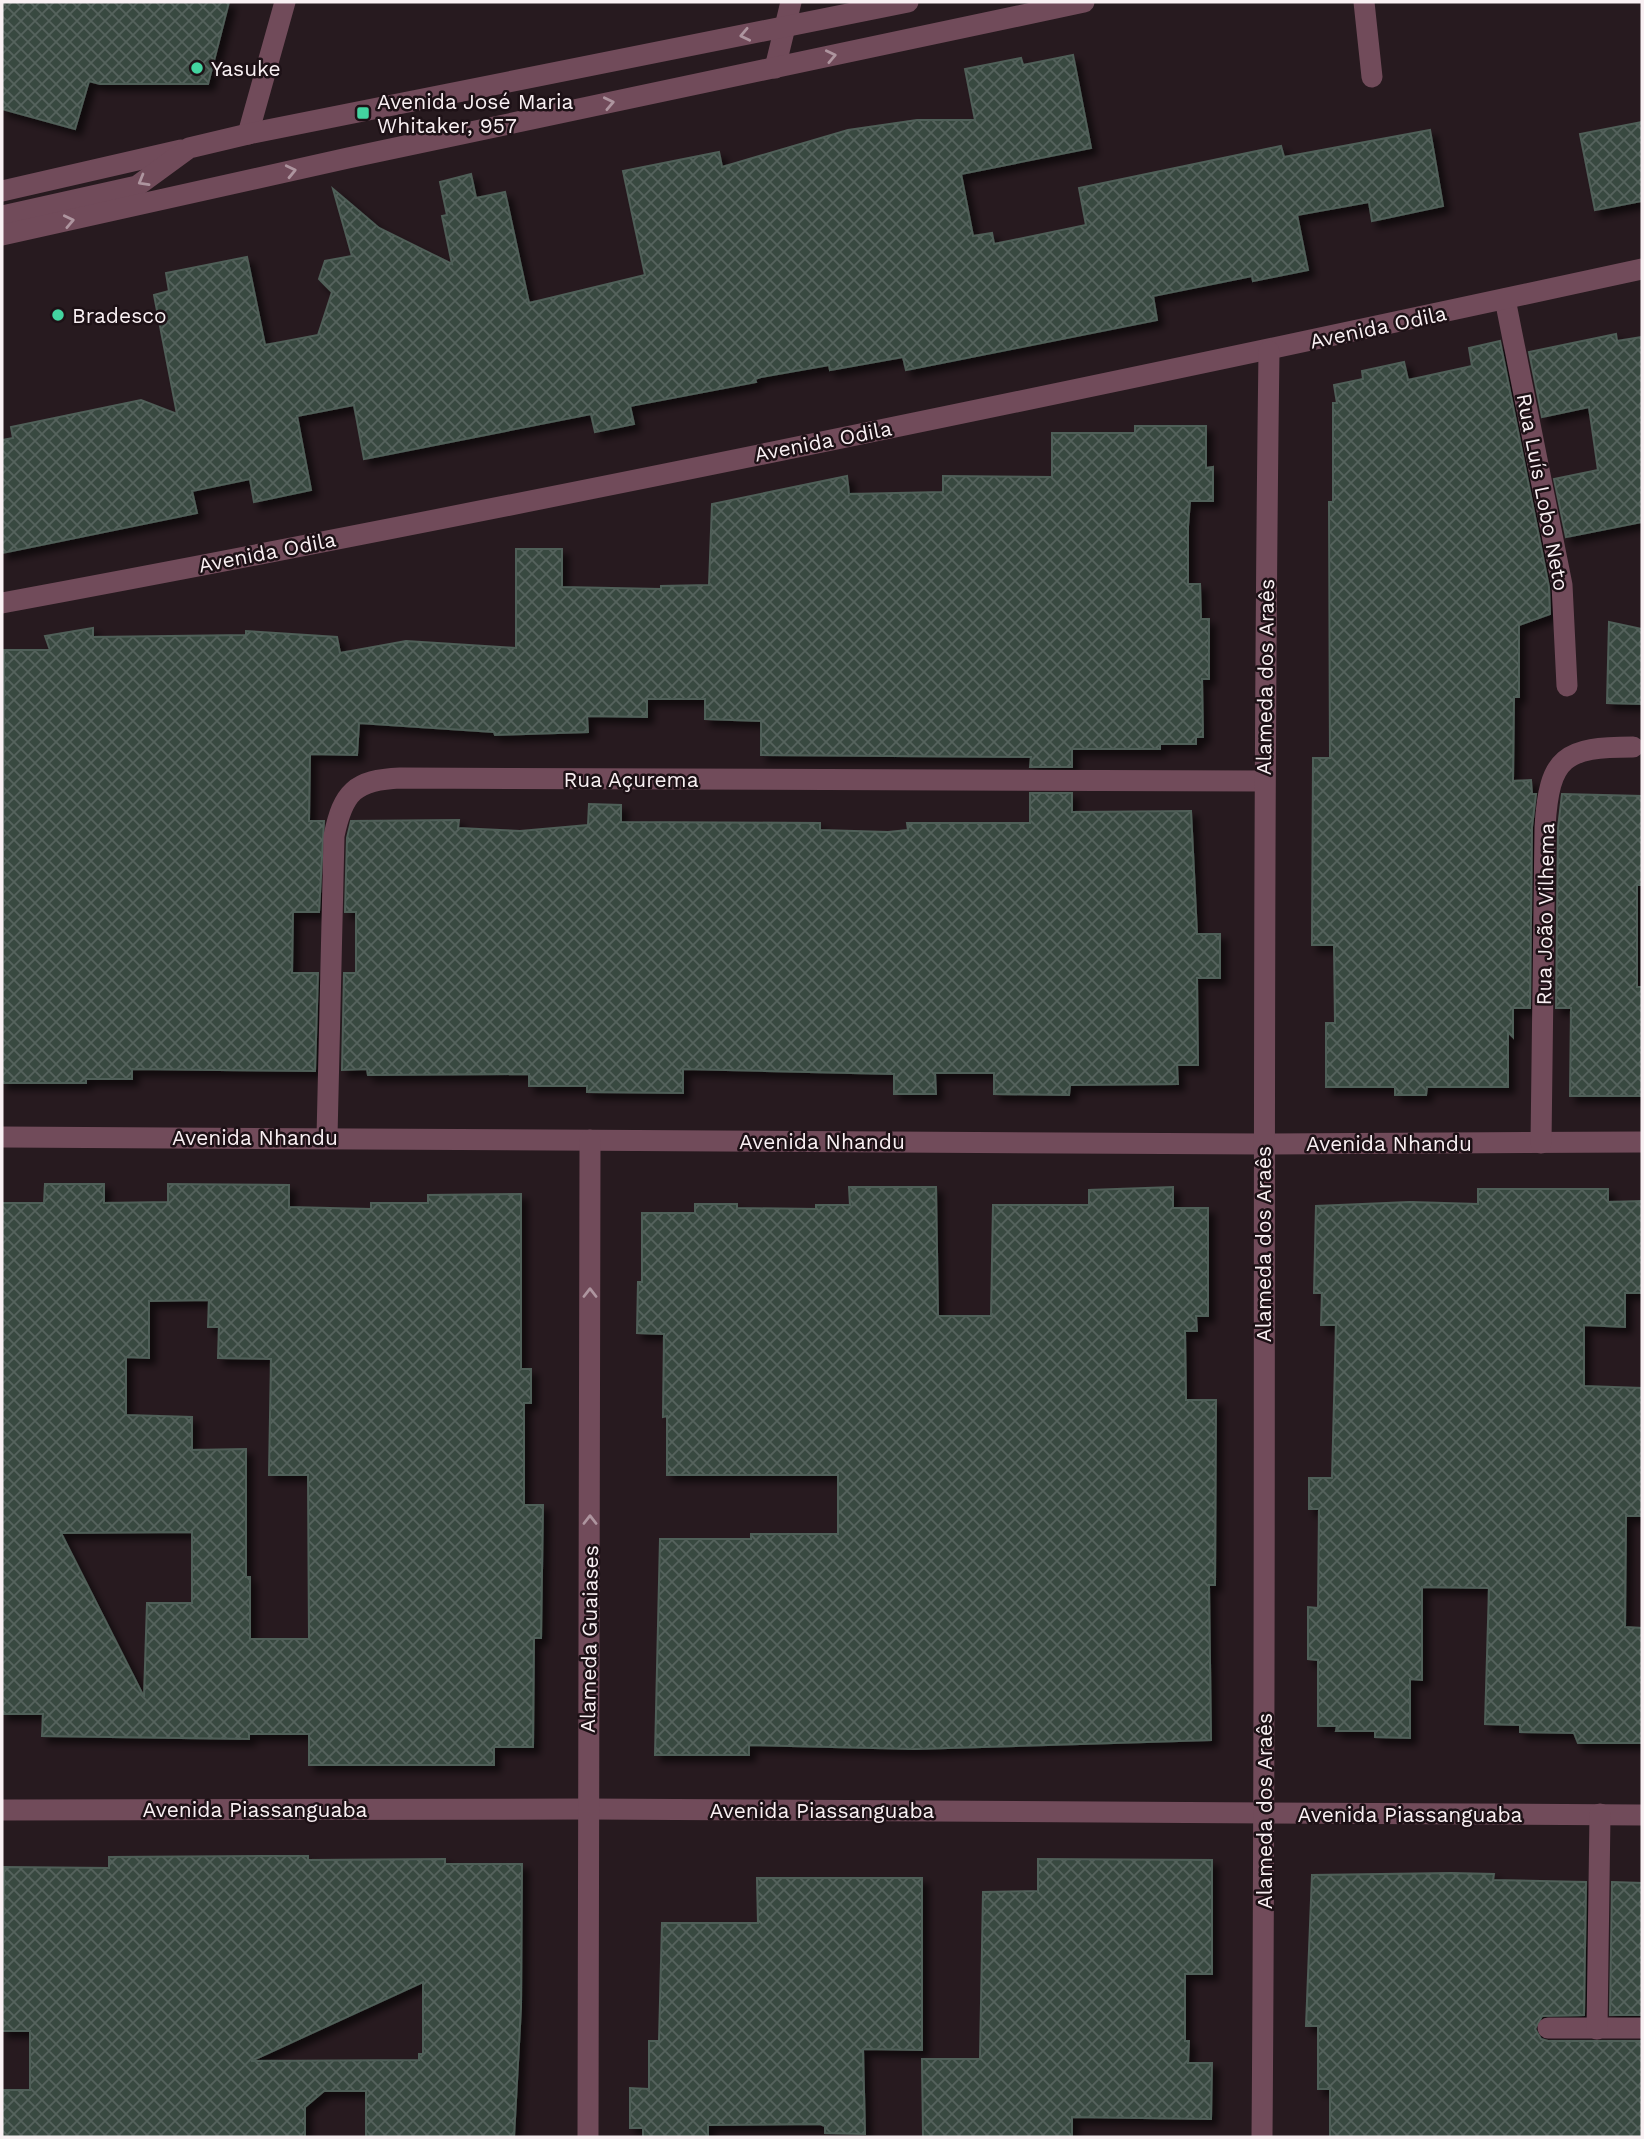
<svg xmlns="http://www.w3.org/2000/svg" width="1644" height="2139" font-family="'Work Sans',sans-serif">
  <defs>
    <pattern id="building-cross-hatch" width="8" height="8" patternUnits="userSpaceOnUse" patternTransform="scale(1.75)"><rect width="8" height="8" fill="#394841"/><path d="M0 0l8 8M0 8l8-8" fill="none" stroke="#56635d"/></pattern>
    <filter id="shadow"><feDropShadow dx="6" dy="6" stdDeviation="3.5" flood-color="#0009"/></filter>
  </defs>
  <rect width="100%" height="100%" fill="#271a1f"/>
  <g fill="url(#building-cross-hatch)" stroke="#505f58" stroke-width="2" fill-rule="evenodd" filter="url(#shadow)">
    <polygon points="2,2 229,2 208,84 100,84 89,81 75,129 2,109"/>
    <polygon points="1073,55 1091,148 961,174 973,236 992,233 994,244 1086,225 1079,188 1281,146 1284,157 1430,130 1443,206 1372,221 1369,202 1297,215 1308,270 1253,281 1252,276 1153,296 1157,320 906,370 903,357 830,370 829,365 761,377 755,379 756,382 630,406 634,424 595,432 591,414 364,459 354,405 297,416 311,490 254,502 250,479 192,491 197,513 2,553 2,440 13,438 11,427 141,400 177,414 154,295 169,291 166,273 247,257 265,345 318,335 332,292 319,279 325,261 352,256 333,189 379,228 452,264 442,216 447,215 440,182 471,174 476,198 505,192 529,303 645,275 623,171 719,152 722,167 848,130 917,120 975,120 965,69 1021,58 1023,65"/>
    <polygon points="1642,122 1642,201 1595,210 1580,134"/>
    <polygon points="1616,334 1617,341 1642,337 1642,522 1566,537 1554,479 1598,470 1589,407 1542,417 1529,352"/>
    <polygon points="1500,341 1549,587 1550,614 1519,625 1519,697 1514,697 1513,781 1531,780 1532,794 1536,794 1532,827 1530,1008 1513,1008 1513,1037 1508,1032 1508,1087 1427,1087 1426,1095 1395,1095 1395,1087 1326,1087 1326,1023 1335,1023 1334,945 1312,945 1313,758 1330,758 1329,502 1333,502 1333,403 1337,403 1334,385 1363,379 1362,371 1404,362 1408,380 1472,366 1469,348"/>
    <polygon points="1135,426 1206,426 1206,468 1213,467 1213,501 1190,501 1188,526 1188,584 1200,584 1201,619 1209,619 1209,679 1202,679 1203,737 1196,737 1196,744 1160,744 1160,749 1072,749 1072,767 1030,767 1031,757 761,755 761,721 705,719 705,699 647,699 647,717 587,716 588,732 495,735 494,732 359,723 357,755 310,754 309,821 324,821 319,912 293,912 292,973 318,973 315,1071 132,1069 132,1079 86,1079 86,1083 2,1083 4,650 50,650 45,636 93,628 93,637 246,635 246,631 337,637 340,653 406,641 516,648 516,549 562,549 562,587 661,589 661,586 709,585 712,504 847,476 849,494 943,492 943,476 1052,477 1052,433 1135,433"/>
    <polygon points="1609,622 1642,629 1642,704 1607,703"/>
    <polygon points="1030,793 1072,793 1072,812 1191,811 1197,934 1220,934 1220,978 1197,978 1198,1065 1177,1065 1178,1084 1070,1085 1069,1095 994,1094 994,1073 935,1073 936,1094 894,1094 894,1074 683,1069 683,1093 587,1092 587,1086 529,1086 529,1074 368,1075 367,1069 342,1070 344,973 356,973 356,912 345,912 347,838 351,821 459,820 458,828 520,831 588,825 589,804 621,805 621,822 820,823 820,830 888,832 908,830 907,823 1030,823"/>
    <polygon points="1562,794 1642,796 1642,885 1637,885 1637,987 1642,987 1642,1096 1570,1096 1571,1008 1556,1008 1558,828"/>
    <path d="M45,1184H104V1203L168,1202V1184L289,1185V1207L371,1209V1203H428V1195L521,1194V1369H531V1403H524V1505H543L541,1638H534L533,1747H494V1765H309V1734H249V1739L42,1736L43,1714H2V1203H44ZM209,1300L208,1327H219L218,1358L271,1359L269,1475H308L309,1639H250V1577H246V1449L192,1450V1417L126,1415V1357L149,1358V1301ZM192,1532V1603H147L144,1697L61,1533Z"/>
    <polygon points="849,1187 936,1187 938,1316 991,1316 993,1205 1089,1205 1089,1190 1173,1187 1173,1208 1208,1208 1208,1316 1196,1316 1197,1331 1185,1331 1186,1400 1216,1400 1215,1585 1209,1585 1211,1740 915,1749 749,1745 749,1755 655,1755 660,1539 751,1539 751,1534 838,1534 838,1475 667,1475 667,1416 663,1417 664,1334 637,1333 638,1282 642,1282 642,1213 695,1213 695,1204 737,1204 737,1208 816,1209 816,1205 850,1205"/>
    <polygon points="1478,1189 1608,1189 1608,1202 1642,1201 1642,1293 1625,1293 1625,1327 1584,1325 1584,1386 1642,1388 1642,1516 1626,1516 1625,1627 1642,1628 1642,1743 1578,1743 1574,1733 1520,1732 1520,1725 1485,1724 1489,1588 1422,1587 1422,1680 1410,1679 1410,1738 1375,1737 1375,1731 1336,1731 1337,1726 1318,1726 1318,1660 1308,1659 1308,1607 1318,1608 1319,1509 1309,1509 1309,1478 1332,1478 1336,1325 1321,1325 1322,1293 1314,1293 1316,1206 1410,1202 1478,1204"/>
    <path d="M261,1856H308V1860L445,1859V1864H522L521,2007L514,2137H366V2091H324L305,2107V2137H2V2090H30V2031H2L4,1867L109,1868V1857ZM423,1982V2054H419V2060L251,2061Z"/>
    <polygon points="1038,1859 1212,1860 1212,1974 1185,1974 1185,2041 1189,2041 1188,2063 1212,2063 1211,2119 1072,2117 1072,2137 923,2137 922,2059 980,2059 983,1892 1038,1891"/>
    <polygon points="1451,1873 1494,1874 1493,1880 1586,1882 1584,2015 1542,2016 1535,2029 1541,2039 1548,2041 1642,2041 1642,2137 1330,2137 1330,2089 1318,2089 1318,2026 1306,2026 1312,1875"/>
    <polygon points="757,1878 922,1878 922,2050 863,2049 865,2134 825,2133 825,2126 820,2124 708,2125 708,2137 643,2137 643,2128 630,2128 630,2088 649,2089 649,2041 659,2041 662,1923 758,1923"/>
    <polygon points="1612,1882 1642,1883 1642,2015 1610,2015"/>
  </g>
  <g fill="none" stroke-linecap="round" stroke-linejoin="round">
    <g stroke="#714b5a" stroke-width="21">
      <polyline points="1364,2 1372,77"/>
      <polyline points="775,68 791,2"/>
      <polyline points="248,134 285,2"/>
      <polyline points="2,191 181,150"/>
      <polyline points="2,216 137,186 189,148 248,134 908,2"/>
      <polyline points="2,235 348,158 1084,2"/>
      <polyline points="1505,299 1562,585 1567,686"/>
      <path d="M2,603C550,501 1097,387 1642,269"/>
      <polyline points="2,1137 1263,1144 1642,1142"/>
      <path d="M327,1137L334,836C343,792 355,780 400,778L1263,781"/>
      <path d="M1541,1143L1545,827C1549,756 1565,747 1633,747"/>
      <polyline points="2,1810 588,1809 1642,1815"/>
      <polyline points="1548,2028 1642,2028"/>
      <polyline points="1597,2029 1600,1814"/>
      <polyline points="588,2137 590,1140"/>
      <path d="M1262,2137C1267,1542 1261,946 1269,351"/>
    </g>
  </g>
  <defs><path id="oneway-chevron" d="M-2-3.5L2.5 0L-2 3.5" fill="none" stroke-width="1.6" stroke-linecap="round" stroke-linejoin="round" transform="scale(1.75)"/></defs>
  <g stroke="#ae959f">
    <use href="#oneway-chevron" transform="translate(745 35) rotate(168)"/>
    <use href="#oneway-chevron" transform="translate(831 56) rotate(-12)"/>
    <use href="#oneway-chevron" transform="translate(609 103) rotate(-12)"/>
    <use href="#oneway-chevron" transform="translate(291 171) rotate(-13)"/>
    <use href="#oneway-chevron" transform="translate(143 181) rotate(150)"/>
    <use href="#oneway-chevron" transform="translate(69 221) rotate(-12)"/>
    <use href="#oneway-chevron" transform="translate(590 1293) rotate(-90)"/>
    <use href="#oneway-chevron" transform="translate(590 1520) rotate(-90)"/>
  </g>
  <g fill="#43d4a0" stroke="#1d1116" stroke-width="2.5">
    <circle cx="197" cy="68" r="7"/>
    <rect x="356" y="106" width="14" height="14" rx="3.5"/>
    <circle cx="58" cy="315" r="7"/>
  </g>
  <g text-anchor="middle" dominant-baseline="central" stroke-width="5" stroke-linejoin="round" paint-order="stroke">
    <g font-size="21" fill="#f9f0f3" stroke="#1d1116" text-anchor="start">
      <text x="211" y="68">Yasuke</text>
      <text x="377" y="101">Avenida José Maria<tspan x="377" dy="24">Whitaker, 957</tspan></text>
      <text x="72" y="315">Bradesco</text>
    </g>
    <g font-size="21" fill="#f9f0f3" stroke="#1d1116">
      <text transform="translate(1378 327) rotate(-12)">Avenida Odila</text>
      <text transform="translate(823 441) rotate(-11)">Avenida Odila</text>
      <text transform="translate(1543 492) rotate(79)">Rua Luís Lobo Neto</text>
      <text transform="translate(267 552) rotate(-11)">Avenida Odila</text>
      <text transform="translate(1265 677) rotate(-89)">Alameda dos Araês</text>
      <text x="631" y="779">Rua Açurema</text>
      <text transform="translate(1545 914) rotate(-89)">Rua João Vilhema</text>
      <text x="255" y="1137">Avenida Nhandu</text>
      <text x="822" y="1141">Avenida Nhandu</text>
      <text x="1389" y="1143">Avenida Nhandu</text>
      <text transform="translate(1263 1244) rotate(-90)">Alameda dos Araês</text>
      <text transform="translate(589 1639) rotate(-89)">Alameda Guaiases</text>
      <text x="255" y="1809">Avenida Piassanguaba</text>
      <text x="822" y="1810">Avenida Piassanguaba</text>
      <text transform="translate(1264 1811) rotate(-90)">Alameda dos Araês</text>
      <text x="1410" y="1814">Avenida Piassanguaba</text>
    </g>
  </g>
  <rect width="1644" height="2139" fill="none" stroke="#f9f0f3" stroke-width="7"/>
</svg>
